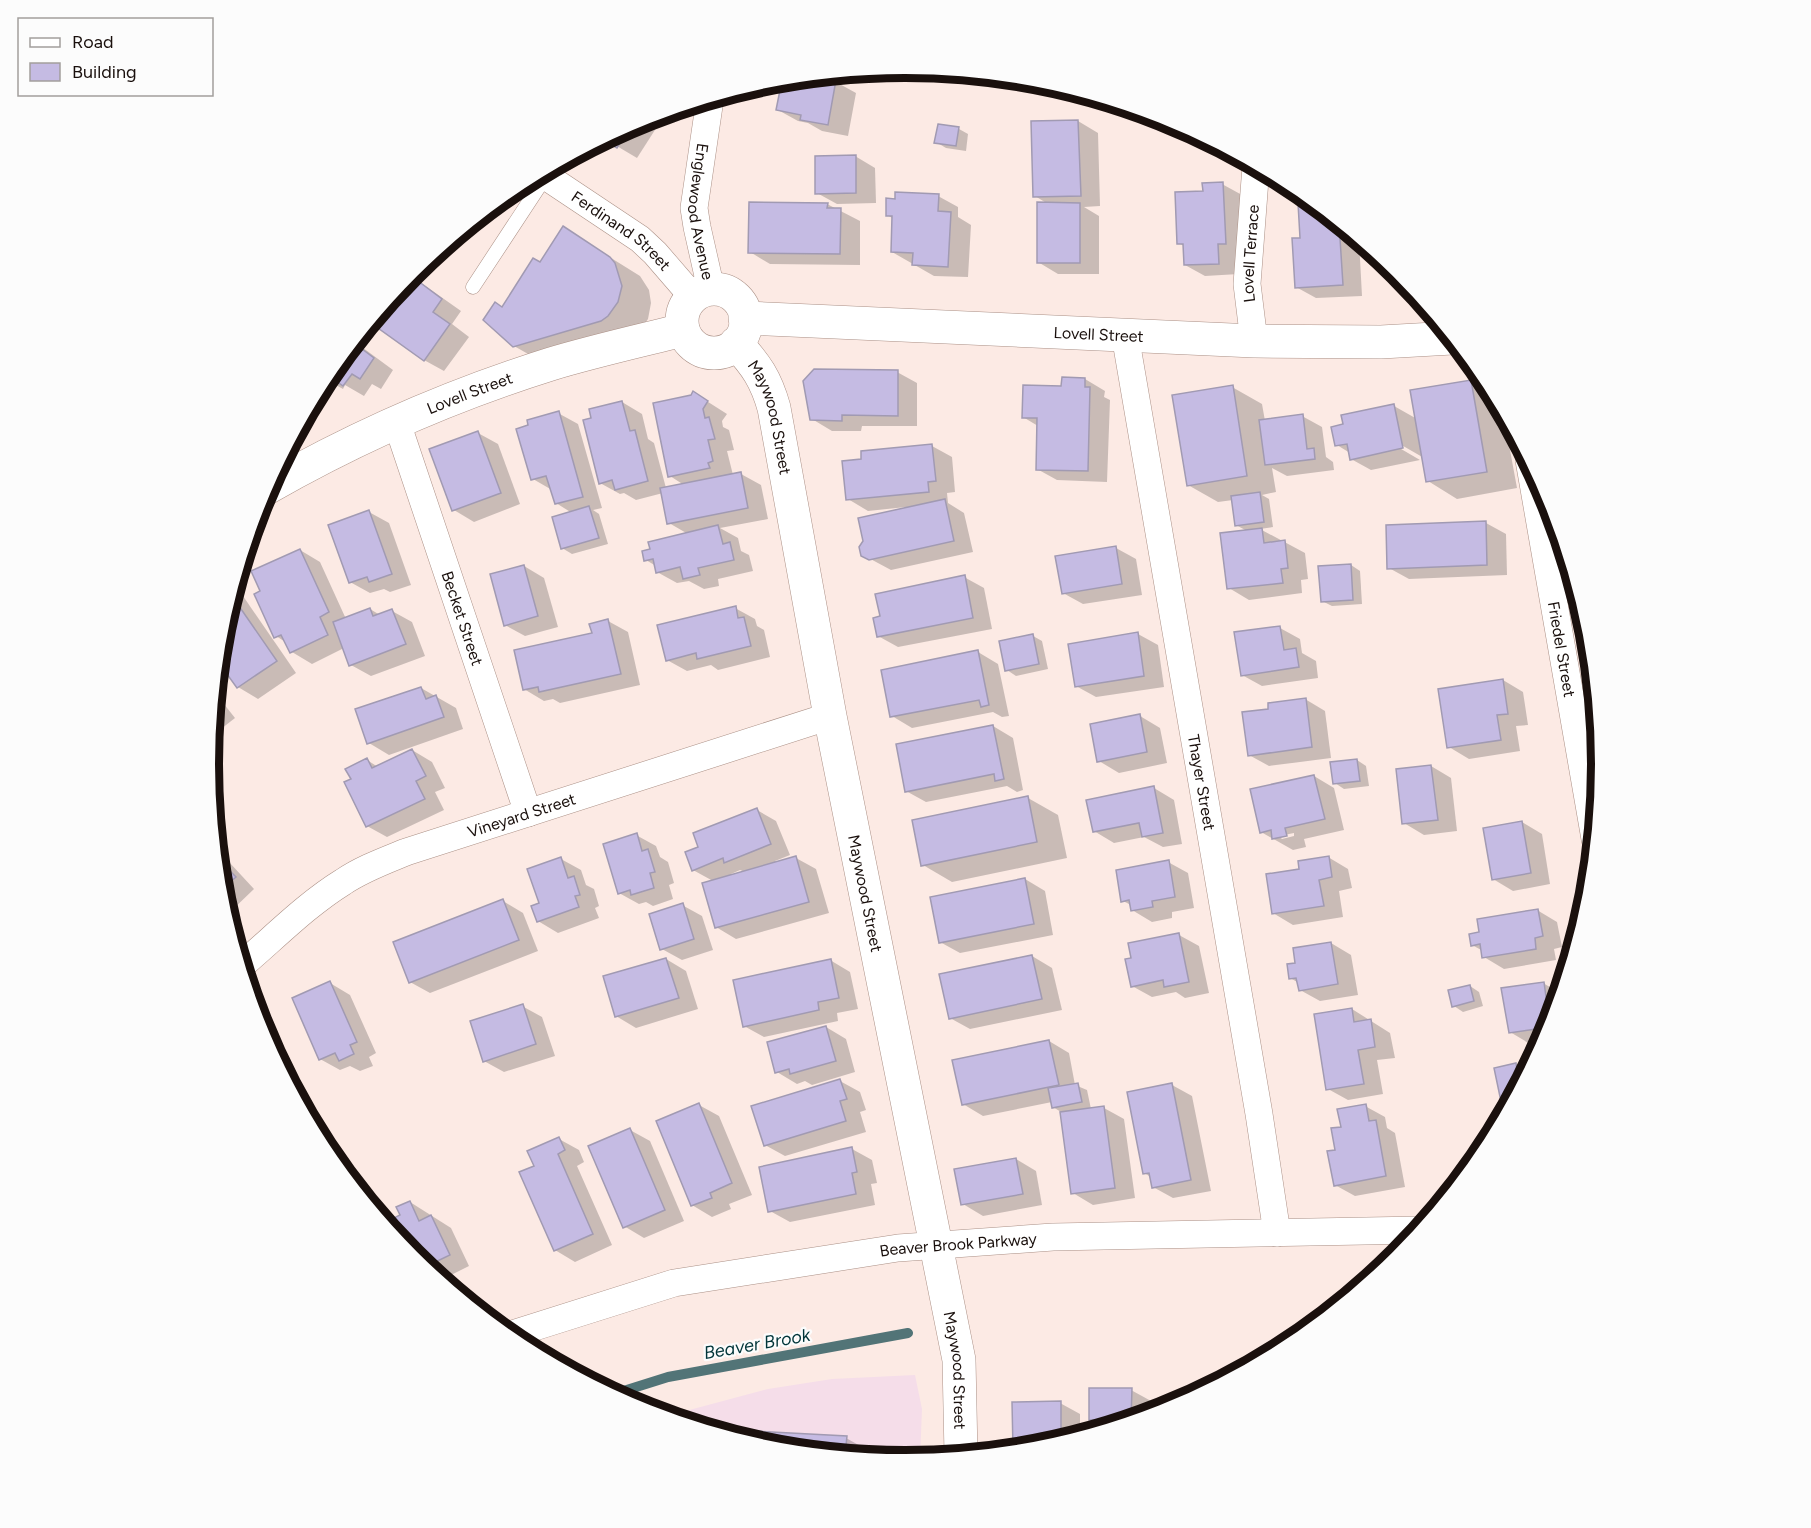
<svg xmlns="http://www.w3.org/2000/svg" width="1811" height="1528" font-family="Figtree,sans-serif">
  <rect width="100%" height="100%" fill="#fceae4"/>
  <polygon fill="#f5dde9" points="915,1375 922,1409 920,1459 905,1460 769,1447 667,1416 768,1389 832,1379"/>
  <g fill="#0003" fill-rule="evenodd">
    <polygon points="811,77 836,82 856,93 848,136 822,131 808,123 798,121 778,110 784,79"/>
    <polygon points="657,115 662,119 637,158 605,139 639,120"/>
    <polygon points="1078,121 1098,133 1100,206 1084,207 1099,216 1099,274 1058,274 1038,262 1048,204 1035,196"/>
    <polygon points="939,126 959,129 968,134 966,151 946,148 936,142"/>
    <polygon points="855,156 875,168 876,203 837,204 817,193"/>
    <polygon points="1222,184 1242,195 1239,274 1205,276 1185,265 1184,246 1179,243 1204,192"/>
    <polygon points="938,196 958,207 958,217 971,225 968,277 934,276 892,252 894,219 887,215"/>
    <polygon points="827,204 860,221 860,265 770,264 750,252"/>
    <polygon points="1316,204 1359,240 1362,296 1316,298 1296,287 1302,239 1300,205"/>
    <polygon points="563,228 640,276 649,290 651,303 648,319 638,333 544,363 514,346 503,308 541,264"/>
    <polygon points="410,275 461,311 452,324 469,337 444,371 424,360 372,322"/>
    <polygon points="355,342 393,370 381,389 372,384 364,396 345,385 343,389 325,379"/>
    <polygon points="897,372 917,383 917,426 862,426 861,431 832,431 812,419"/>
    <polygon points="1085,379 1105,391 1104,397 1110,400 1107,482 1057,480 1037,469 1038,426 1023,417 1063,388"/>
    <polygon points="1471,381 1494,395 1503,412 1517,488 1457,499 1428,481 1424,458 1398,443 1396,446 1420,460 1371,470 1351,459 1350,453 1337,445 1394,406 1417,419"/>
    <polygon points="1232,387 1262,404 1265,421 1302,416 1322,427 1326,457 1333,462 1334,470 1287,476 1272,468 1276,492 1262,495 1269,499 1273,527 1260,529 1305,553 1308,579 1301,580 1302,593 1249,600 1229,588 1247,531 1236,525 1233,500 1218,502 1188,485"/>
    <polygon points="694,393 727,414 722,421 723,427 729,430 734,450 727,451 733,475 741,474 761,485 768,519 720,528 738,538 741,551 749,555 753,571 718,579 719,586 704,589 689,581 677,583 657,572 656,566 646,560 688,534 669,523 663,493 636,500 624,493 620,494 600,483 622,402 642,414 648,439 654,443 666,488 684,485 670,476"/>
    <polygon points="558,413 578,424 602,508 593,510 599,514 608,544 572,554 562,548 572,513 556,503 552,490 533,479"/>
    <polygon points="478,433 498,444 520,504 474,522 454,510"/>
    <polygon points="932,446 952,457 955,492 947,493 948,503 964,513 973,552 891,570 863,555 906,509 906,507 868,511 848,499"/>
    <polygon points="369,512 389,523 411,585 390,592 384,589 370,593 350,582"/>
    <polygon points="1486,523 1506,534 1507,575 1409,579 1389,568"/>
    <polygon points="1116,548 1136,559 1142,595 1083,604 1063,593"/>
    <polygon points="300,550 320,562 346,619 370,609 380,615 392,611 412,622 425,656 371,676 351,665 344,648 312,664 292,652 287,643 276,636"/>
    <polygon points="1351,565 1360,571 1362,604 1332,606 1322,601"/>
    <polygon points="524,566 544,578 558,627 525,636 505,625"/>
    <polygon points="964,577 984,588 992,629 898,647 878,636"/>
    <polygon points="234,591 243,596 296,673 258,699 238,687 222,628"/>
    <polygon points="735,608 755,619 757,626 764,630 770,657 718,670 711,665 687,671 667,660"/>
    <polygon points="608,621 628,632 640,685 560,703 553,699 544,701 524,689"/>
    <polygon points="1280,628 1300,639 1302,653 1316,661 1318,678 1262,686 1242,675"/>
    <polygon points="1138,634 1158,645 1164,687 1096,697 1076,686"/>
    <polygon points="1033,636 1042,641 1048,669 1016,676 1007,670"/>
    <polygon points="978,652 998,664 1009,716 1002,717 993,712 912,728 892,716"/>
    <polygon points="1503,680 1523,692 1528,725 1516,726 1520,751 1469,759 1449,747"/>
    <polygon points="421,688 456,708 463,729 389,755 369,743"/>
    <polygon points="216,694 235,718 212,736"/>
    <polygon points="1305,699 1325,711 1331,758 1269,766 1249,755 1270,710"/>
    <polygon points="1140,716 1160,728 1167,763 1119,773 1099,761"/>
    <polygon points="993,726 1013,738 1023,790 1017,792 1007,786 926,802 906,791"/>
    <polygon points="412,750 432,762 445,788 435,792 444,810 387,837 367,826 353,780 367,760 378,767"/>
    <polygon points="1357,760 1366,766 1369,786 1344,789 1335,783"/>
    <polygon points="1431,766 1451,778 1457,831 1424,835 1404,823"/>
    <path d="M1314,776L1334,788L1344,830L1304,839L1306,847L1293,850L1261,832ZM1294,833V836L1282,839L1279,836Z"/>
    <polygon points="1154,788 1174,800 1182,844 1163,847 1144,837 1114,843 1094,831"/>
    <polygon points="1028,798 1058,815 1067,858 952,882 923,865"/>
    <path d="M757,810L776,821L790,855L775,861L776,863L796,858L816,869L829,913L736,939L716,927L713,881L693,870L700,848ZM740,870L745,872L732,876L731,874Z"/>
    <polygon points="1522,822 1542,834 1550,884 1513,891 1493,879"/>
    <polygon points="636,835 656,846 660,857 668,862 674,883 669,885 673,899 653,906 646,902 639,904 619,893"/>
    <polygon points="218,856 229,862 254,889 229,913 240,925 232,932 222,900"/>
    <polygon points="1328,857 1348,869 1352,888 1339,891 1343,917 1293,925 1273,913"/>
    <polygon points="561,859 581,870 586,885 594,889 599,906 595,908 599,918 558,933 538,921 541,904"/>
    <polygon points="1168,862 1188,873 1194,908 1172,912 1172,918 1152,922 1132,910 1131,905 1123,901"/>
    <polygon points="1025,879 1045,891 1053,935 960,953 940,942"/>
    <polygon points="503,901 523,913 538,951 430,993 410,982"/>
    <polygon points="682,905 702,916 713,950 682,960 662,949"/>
    <polygon points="1537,910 1557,922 1562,947 1554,949 1556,960 1504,969 1484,957 1483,951 1472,945 1481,933"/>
    <polygon points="1179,935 1199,946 1209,993 1185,998 1176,992 1152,997 1132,986"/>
    <polygon points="1331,943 1351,955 1358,995 1320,1001 1300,990 1299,983 1290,978 1297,964 1294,949"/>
    <polygon points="1032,956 1052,968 1062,1010 970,1029 950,1018"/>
    <polygon points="666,959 686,971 698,1009 636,1028 616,1016"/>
    <polygon points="830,960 850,972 858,1009 837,1013 838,1021 764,1037 744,1026"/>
    <polygon points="330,983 350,995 376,1053 369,1057 373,1066 360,1071 350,1066 340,1070 320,1059"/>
    <polygon points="1543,983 1560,993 1549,1031 1543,1042 1530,1044 1510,1032"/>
    <polygon points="1470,986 1479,992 1483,1006 1463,1012 1454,1006"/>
    <polygon points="522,1006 542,1017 555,1056 504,1072 484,1061"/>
    <polygon points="1352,1009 1390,1033 1395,1058 1377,1060 1383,1094 1348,1100 1328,1089"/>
    <polygon points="826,1027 846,1039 855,1072 812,1085 805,1081 797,1084 777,1072"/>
    <polygon points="1049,1041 1069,1053 1075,1085 1087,1090 1091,1109 1104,1108 1124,1119 1135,1198 1093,1205 1073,1193 1061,1112 1053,1107 1052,1102 983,1116 963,1104"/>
    <polygon points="279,1063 283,1065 303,1106"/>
    <polygon points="1516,1065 1525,1070 1528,1069 1506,1111"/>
    <polygon points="840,1081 860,1092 866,1110 860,1112 866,1132 785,1156 765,1145"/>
    <polygon points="1172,1085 1192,1096 1211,1191 1173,1198 1153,1187 1151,1177 1144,1173"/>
    <polygon points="699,1105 719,1116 752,1195 729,1204 731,1209 712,1217 692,1205"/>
    <polygon points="1365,1106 1385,1117 1387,1128 1395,1133 1405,1187 1355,1196 1335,1185 1337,1151 1342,1128"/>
    <polygon points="630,1130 650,1141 684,1221 644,1238 624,1226"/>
    <polygon points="559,1139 579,1150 584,1162 577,1166 612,1245 575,1262 555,1250 536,1167"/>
    <polygon points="852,1149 872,1160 877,1183 871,1184 875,1205 790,1222 770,1211"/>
    <polygon points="1016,1159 1036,1171 1042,1205 983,1216 963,1204"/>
    <polygon points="410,1202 451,1228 469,1266 441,1280 413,1256 393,1232"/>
    <polygon points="1131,1390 1151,1401 1151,1414 1106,1428 1091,1419"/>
    <polygon points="1060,1403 1080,1414 1080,1435 1041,1447 1014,1450"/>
    <polygon points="755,1433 846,1438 882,1458 769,1447 754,1443"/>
  </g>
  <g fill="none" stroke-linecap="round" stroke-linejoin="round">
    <polyline stroke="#527477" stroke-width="10" points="614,1394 668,1377 908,1333"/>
  </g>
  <g fill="#c5bbe3" stroke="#a19ab2" stroke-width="1.5">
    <polygon points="816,76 836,80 828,125 800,120 801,115 776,110 782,80"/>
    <polygon points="1078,120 1081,196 1033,197 1031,121"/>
    <polygon points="632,124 617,148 603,140"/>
    <polygon points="938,124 959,127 956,146 934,143"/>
    <polygon points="856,155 856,193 815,194 815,156"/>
    <polygon points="1223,182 1226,244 1218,244 1219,264 1184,265 1183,244 1177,244 1175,192 1203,191 1202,183"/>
    <polygon points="895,192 939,194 938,211 951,212 948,267 912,265 913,253 891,252 892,216 886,216 886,198 895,199"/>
    <polygon points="749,202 828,203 827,208 841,208 840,254 748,253"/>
    <polygon points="1037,202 1080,203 1080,263 1037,263"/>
    <polygon points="1298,203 1314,203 1339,223 1343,285 1295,288 1292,238 1300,238"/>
    <polygon points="563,226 610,257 615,263 622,286 618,302 608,316 601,321 513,347 483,320 495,302 502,307 533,258 540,262"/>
    <polygon points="410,275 442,299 433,312 450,324 424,361 371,323"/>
    <polygon points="354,343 374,358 360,379 352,374 343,386 328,375"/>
    <polygon points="814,369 898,370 898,416 842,415 842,421 810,420 803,381"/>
    <polygon points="1062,377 1085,378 1085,387 1090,387 1088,471 1036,470 1037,418 1022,418 1023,385 1061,386"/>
    <polygon points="1471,380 1487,472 1426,482 1410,390"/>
    <polygon points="1233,385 1247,476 1187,486 1172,395"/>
    <polygon points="693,391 708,401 703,409 705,418 709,417 715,439 708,440 713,461 708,463 710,468 668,477 653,403 691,395"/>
    <polygon points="622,401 630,431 635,430 648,481 615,490 612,480 599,484 583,420 591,418 589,409"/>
    <polygon points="1394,404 1403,448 1350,460 1347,444 1335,446 1331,427 1343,424 1341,415"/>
    <polygon points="559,411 583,497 555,504 546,476 531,480 516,429 528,425 527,420"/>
    <polygon points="1303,414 1307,449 1314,448 1315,459 1265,465 1259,420"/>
    <polygon points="478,431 501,493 452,511 429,449"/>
    <polygon points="932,444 936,481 928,482 929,492 846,500 842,461 861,459 861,451"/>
    <polygon points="741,472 748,508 667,524 660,488"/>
    <polygon points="1260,492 1264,522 1235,526 1231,496"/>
    <polygon points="945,499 954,541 869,560 861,556 859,547 863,541 858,518"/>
    <polygon points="589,506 599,538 561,549 552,517"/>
    <polygon points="369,510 392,574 369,582 367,577 349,583 328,525"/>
    <polygon points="1486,521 1487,565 1387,569 1386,525"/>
    <polygon points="718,525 723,544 730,542 734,560 698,568 700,575 683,579 680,567 656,573 653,559 644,561 642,551 650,549 648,542"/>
    <polygon points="1262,528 1264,543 1285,540 1288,568 1281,569 1283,583 1227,589 1220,533"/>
    <polygon points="1116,546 1122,584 1062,594 1055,556"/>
    <polygon points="300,549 329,612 320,617 328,635 290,653 281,635 274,638 254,594 260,591 251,571"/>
    <polygon points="1351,564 1353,600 1321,602 1318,566"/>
    <polygon points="524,565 538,616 504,626 490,574"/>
    <polygon points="965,575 973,618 877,637 873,618 880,616 875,594"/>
    <polygon points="232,596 277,661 237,688 219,663 222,628"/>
    <polygon points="736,606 738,618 744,617 751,646 697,659 696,653 666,661 657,625"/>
    <polygon points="370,608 373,616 392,609 406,644 349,666 333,622"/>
    <polygon points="608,619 621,674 539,692 538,687 523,690 514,650 592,633 589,624"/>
    <polygon points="1280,626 1284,650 1296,648 1299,667 1241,676 1234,632"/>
    <polygon points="1138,632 1144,676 1075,687 1068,644"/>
    <polygon points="1033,634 1039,664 1005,671 999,641"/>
    <polygon points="978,650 989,705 981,707 979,700 890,717 881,670"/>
    <polygon points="1503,679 1508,714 1497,715 1501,740 1447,748 1438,689"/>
    <polygon points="421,687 426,699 436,695 444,717 367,744 355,709"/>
    <polygon points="1306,698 1312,747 1248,756 1242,712 1268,709 1268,703"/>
    <polygon points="1140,714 1147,752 1097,762 1090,724"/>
    <polygon points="993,725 1004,779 995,781 994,774 905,792 896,744"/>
    <polygon points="412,749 426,776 416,781 425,799 366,827 344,782 351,779 345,769 367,758 372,768"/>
    <polygon points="1357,759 1360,781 1333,784 1330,762"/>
    <polygon points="1431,765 1438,820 1402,824 1396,769"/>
    <polygon points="1314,775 1325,819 1285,828 1287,836 1272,839 1271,830 1260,833 1250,789"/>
    <polygon points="1154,786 1163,833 1142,837 1139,823 1093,832 1086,800"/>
    <polygon points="1028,796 1037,842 921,866 912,820"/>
    <polygon points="757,808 771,844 724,863 723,858 692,871 685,852 698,847 693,833"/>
    <polygon points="1522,821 1531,873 1492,880 1483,828"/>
    <polygon points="637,833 642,851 648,849 655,872 650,873 654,888 631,895 630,890 618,894 603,844"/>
    <polygon points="796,856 809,902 715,928 702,883"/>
    <polygon points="1329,856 1332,877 1319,880 1324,906 1272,914 1266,874 1299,869 1298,861"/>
    <polygon points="561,857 568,878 574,876 580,895 575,896 579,907 537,922 531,906 539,903 527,869"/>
    <polygon points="218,859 236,877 221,890"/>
    <polygon points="1169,860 1175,897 1152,901 1153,907 1131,911 1129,900 1121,902 1116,870"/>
    <polygon points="1025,878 1034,924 939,943 930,897"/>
    <polygon points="503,899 519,940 409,983 393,942"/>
    <polygon points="683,903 694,939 660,950 649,914"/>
    <polygon points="1538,909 1543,936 1535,938 1536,949 1482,958 1480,944 1471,946 1469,934 1479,932 1477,919"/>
    <polygon points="1179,933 1189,982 1164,987 1163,980 1131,987 1125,959 1131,958 1128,943"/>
    <polygon points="1331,942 1338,984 1299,991 1296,978 1289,979 1287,964 1295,963 1293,948"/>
    <polygon points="1032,955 1042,999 949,1019 939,974"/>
    <polygon points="666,958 679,998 615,1017 603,976"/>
    <polygon points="831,959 839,998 818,1002 819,1010 743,1027 733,980"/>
    <polygon points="330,981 357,1042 350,1045 354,1054 339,1061 335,1053 319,1060 292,998"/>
    <polygon points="1544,982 1546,997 1554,996 1556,1008 1553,1017 1550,1017 1550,1027 1509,1033 1501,988"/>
    <polygon points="1470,985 1474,1001 1452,1007 1448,990"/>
    <polygon points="523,1004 536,1044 483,1062 470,1021"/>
    <polygon points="1352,1008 1354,1022 1371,1019 1375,1047 1358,1050 1364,1084 1326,1090 1314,1014"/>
    <polygon points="826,1026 836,1061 790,1074 789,1069 775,1073 767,1042"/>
    <polygon points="1049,1040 1059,1085 962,1105 952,1060"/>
    <polygon points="1516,1063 1517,1070 1529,1068 1506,1110 1503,1111 1494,1068"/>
    <polygon points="840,1079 847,1099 840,1101 846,1121 764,1146 751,1106"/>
    <polygon points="1078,1083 1082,1102 1052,1108 1048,1088"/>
    <polygon points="1172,1083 1191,1180 1152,1188 1149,1173 1143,1174 1127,1092"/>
    <polygon points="699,1103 732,1183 710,1193 712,1198 691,1206 656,1121"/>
    <polygon points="1366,1104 1369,1121 1376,1120 1386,1176 1334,1186 1327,1151 1335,1150 1331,1128 1341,1127 1337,1109"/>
    <polygon points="1104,1106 1115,1188 1071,1194 1060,1112"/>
    <polygon points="630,1128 665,1210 623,1228 588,1146"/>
    <polygon points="559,1137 565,1150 558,1154 593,1234 554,1251 519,1172 534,1166 527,1151"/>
    <polygon points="852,1147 857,1172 852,1173 856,1194 768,1212 759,1167"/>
    <polygon points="1016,1158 1023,1194 961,1205 954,1169"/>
    <polygon points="410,1201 419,1221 431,1215 450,1255 425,1267 413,1256 392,1231 388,1221 400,1215 396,1207"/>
    <polygon points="1089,1388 1132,1388 1131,1420 1089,1420"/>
    <polygon points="1061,1401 1061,1441 1041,1447 1013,1450 1012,1402"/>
    <polygon points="753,1431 847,1436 845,1455 769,1447 753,1442"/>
  </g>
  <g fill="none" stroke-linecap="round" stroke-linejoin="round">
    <defs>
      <polyline id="lane" points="473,287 546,176"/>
      <g id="street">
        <path id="s1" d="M710,99L694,208L697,227L711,289"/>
        <path id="s2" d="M541,173L640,239L655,253L693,297"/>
        <path id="s3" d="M1125,335L1259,1114L1277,1233"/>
        <path id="s4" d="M1254,341L1247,284L1256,166"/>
        <path id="s5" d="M397,423L528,813"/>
        <path id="s6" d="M1529,460L1595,839"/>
        <path id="s7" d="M242,965C275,937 306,905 343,882C362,869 384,861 406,852L830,716"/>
        <path id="s8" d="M509,1335L674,1283L898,1248L1053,1237L1420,1230"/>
      </g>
      <g id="secondary">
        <circle cx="714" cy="321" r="32"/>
        <path id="s9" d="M745,318L1254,341L1381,342L1452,338"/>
        <path id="s10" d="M736,343C756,365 766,379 774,408L830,716L959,1360L961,1455"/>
        <path id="s11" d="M267,488C356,437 452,395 551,364C594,351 639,341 683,330"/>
      </g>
    </defs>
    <use href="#lane" stroke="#ab9086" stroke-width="15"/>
    <use href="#street" stroke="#ab9086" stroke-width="28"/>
    <use href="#secondary" stroke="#ab9086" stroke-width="34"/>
    <use href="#lane" stroke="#fff" stroke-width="14"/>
    <use href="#street" stroke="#fff" stroke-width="27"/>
    <use href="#secondary" stroke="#fff" stroke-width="33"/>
  </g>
  <g text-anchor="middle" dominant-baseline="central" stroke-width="4.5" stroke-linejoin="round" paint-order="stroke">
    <g font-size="16" fill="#1a100d" stroke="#fcfcfc">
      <text stroke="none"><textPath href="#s1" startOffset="114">Englewood Avenue</textPath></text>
      <text stroke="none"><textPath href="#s2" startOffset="99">Ferdinand Street</textPath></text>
      <text stroke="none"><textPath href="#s4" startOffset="88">Lovell Terrace</textPath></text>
      <text stroke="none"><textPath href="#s9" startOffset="354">Lovell Street</textPath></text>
      <text stroke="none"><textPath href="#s11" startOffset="224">Lovell Street</textPath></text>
      <text stroke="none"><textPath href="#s10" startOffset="84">Maywood Street</textPath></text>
      <text stroke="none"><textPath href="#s5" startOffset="206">Becket Street</textPath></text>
      <text stroke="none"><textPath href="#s6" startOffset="192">Friedel Street</textPath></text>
      <text stroke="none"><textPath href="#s3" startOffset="454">Thayer Street</textPath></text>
      <text stroke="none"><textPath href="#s7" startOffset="322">Vineyard Street</textPath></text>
      <text stroke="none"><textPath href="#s10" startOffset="570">Maywood Street</textPath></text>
      <text stroke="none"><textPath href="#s8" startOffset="460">Beaver Brook Parkway</textPath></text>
      <text stroke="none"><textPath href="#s10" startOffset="1056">Maywood Street</textPath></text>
    </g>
    <g font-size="18" font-style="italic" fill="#003438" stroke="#fcfcfc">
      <text transform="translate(757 1344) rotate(-10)">Beaver Brook</text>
    </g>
  </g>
  <path d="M0 0H1811V1528H0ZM219 764a686 686 0 1 1 1372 0a686 686 0 1 1-1372 0Z" fill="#fcfcfc" fill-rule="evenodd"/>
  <path fill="none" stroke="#1a100d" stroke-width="8" d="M219 764a686 686 0 1 1 1372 0a686 686 0 1 1-1372 0Z"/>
  <rect x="18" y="18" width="195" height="78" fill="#fcfcfc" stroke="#a29e9c" stroke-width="1.5"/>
  <rect x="30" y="38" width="30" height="9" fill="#ffffff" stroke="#a29e9c" stroke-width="1.5"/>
  <text x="72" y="48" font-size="18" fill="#1a100d">Road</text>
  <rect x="30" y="63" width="30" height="18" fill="#c5bbe3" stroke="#a29e9c" stroke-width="1.5"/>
  <text x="72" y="78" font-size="18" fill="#1a100d">Building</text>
</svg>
